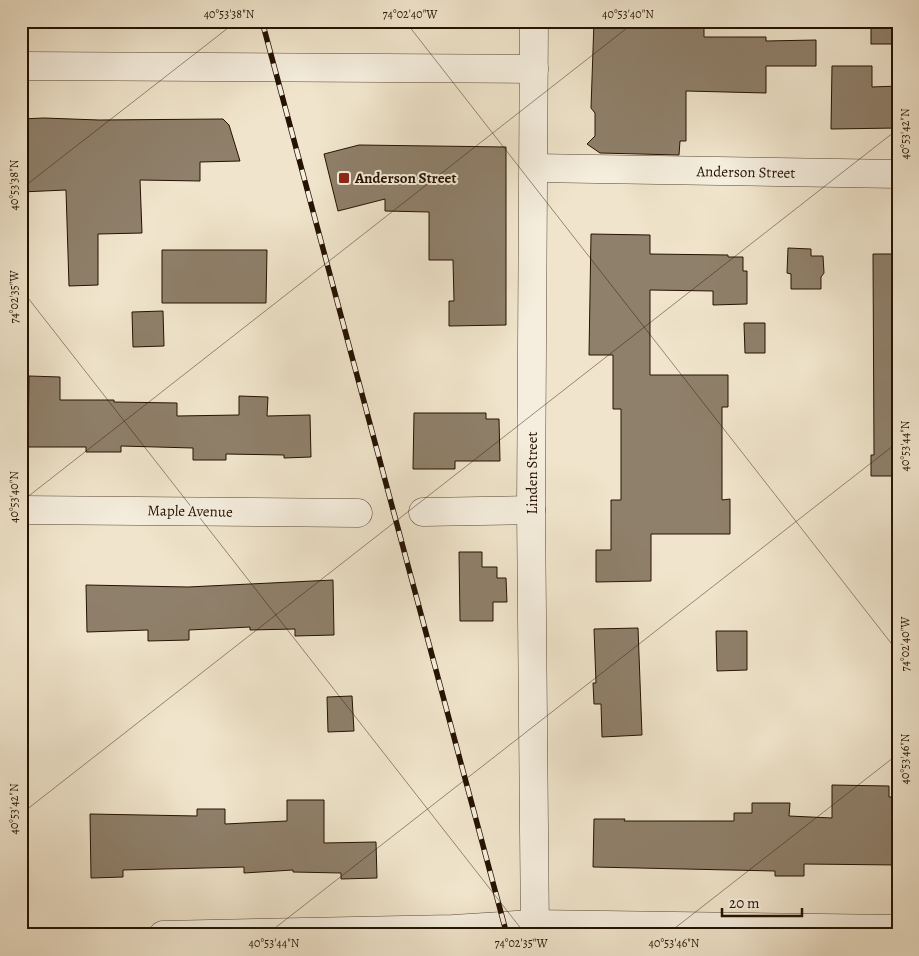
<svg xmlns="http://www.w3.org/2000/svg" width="919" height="956" font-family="Alegreya,serif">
  <rect width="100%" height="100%" fill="#f0e5cc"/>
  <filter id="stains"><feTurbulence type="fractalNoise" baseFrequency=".004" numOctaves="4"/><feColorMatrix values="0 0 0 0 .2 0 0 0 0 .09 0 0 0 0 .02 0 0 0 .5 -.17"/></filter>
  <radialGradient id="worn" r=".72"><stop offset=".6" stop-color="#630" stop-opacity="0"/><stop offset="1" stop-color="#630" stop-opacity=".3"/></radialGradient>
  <g fill="#8f806b" stroke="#251202">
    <polygon points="594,21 704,21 704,37 766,37 766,41 816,40 816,66 766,66 766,93 686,91 686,141 680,141 679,155 600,153 587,144 595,136 595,113 591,108"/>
    <rect x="871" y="21" width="27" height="23"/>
    <polygon points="832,66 872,66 872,87 898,86 898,128 831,129"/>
    <polygon points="44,118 99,120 223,119 229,125 240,161 200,162 200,181 140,180 142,233 98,234 98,285 69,286 66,190 21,192 21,119"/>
    <polygon points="359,145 506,147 506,325 449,326 449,301 454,301 453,260 429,260 429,212 385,211 385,199 338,211 324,154"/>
    <polygon points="591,234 650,235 650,254 728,255 728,257 743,257 743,271 747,271 747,304 713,305 713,291 650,290 650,375 728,375 728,407 722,407 722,500 730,499 730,534 651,534 651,581 596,582 596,550 611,550 611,500 621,500 621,409 613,409 613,355 589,355"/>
    <polygon points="788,248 811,249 811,256 823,256 824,273 821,277 821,289 791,289 791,274 787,273"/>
    <polygon points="162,250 267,250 266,303 162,303"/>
    <polygon points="873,254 898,254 898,476 871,476 871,455 874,455"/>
    <polygon points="163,311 164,346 133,347 132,312"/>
    <polygon points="744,323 765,323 765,353 745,353"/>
    <polygon points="29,376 60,377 60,400 114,400 114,402 177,403 177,416 239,415 239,396 268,397 267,416 310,415 311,457 284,458 284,455 226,454 226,460 193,460 193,448 121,446 121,452 86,452 86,447 28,447"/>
    <polygon points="414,413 486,413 486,419 499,419 500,461 455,461 455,469 413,469"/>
    <polygon points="459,552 482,552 482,567 497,567 497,578 506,578 507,602 493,602 493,621 460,621"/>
    <polygon points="333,580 334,635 295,636 295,629 250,630 250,627 189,630 189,640 148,641 148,630 87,632 86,585 188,587"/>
    <polygon points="638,628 642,735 602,737 601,704 594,704 593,683 596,683 594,629"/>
    <polygon points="716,631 747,631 747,670 717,671"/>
    <polygon points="352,696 354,731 328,732 327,697"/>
    <polygon points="832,785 889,786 889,797 898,797 898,865 804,864 804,876 775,876 775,871 593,867 594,819 625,819 624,821 734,821 734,813 752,813 752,803 790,803 789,816 832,818"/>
    <polygon points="287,800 324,800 324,843 376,842 377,878 341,879 341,873 293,872 293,870 244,873 244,867 123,870 123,877 91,878 90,814 197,816 197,809 225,809 225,824 287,821"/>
  </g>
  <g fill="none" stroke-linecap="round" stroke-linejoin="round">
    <defs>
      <g id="minor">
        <polyline points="534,21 531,510 535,935"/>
        <polyline points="21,66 534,69"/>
        <polyline points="534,168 898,174"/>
        <polyline points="21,510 358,513"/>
        <polyline points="423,512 531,510"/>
        <polyline points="163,935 453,929 533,924 898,929"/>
      </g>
    </defs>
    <use href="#minor" stroke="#584734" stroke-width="29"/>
    <use href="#minor" stroke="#f5eede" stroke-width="28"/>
    <defs>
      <polyline id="rail" points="262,21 507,935"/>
    </defs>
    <use href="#rail" stroke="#251202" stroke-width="5.5"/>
    <use href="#rail" stroke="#f5eede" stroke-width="4" stroke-dasharray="11" stroke-linecap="butt"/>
  </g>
  <path fill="none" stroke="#251202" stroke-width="1" stroke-opacity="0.45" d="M405,21L898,652M21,189L237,21M21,289L526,935M21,502L636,21M21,814L898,129M266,935L898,442M666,935L898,754"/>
  <rect fill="#8f2418" stroke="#f5eede" stroke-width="2" x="338" y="172" width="12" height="12" rx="2.5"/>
  <g text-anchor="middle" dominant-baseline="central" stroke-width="4" stroke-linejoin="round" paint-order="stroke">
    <g font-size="15" fill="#251202" stroke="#f5eede">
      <text transform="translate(746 172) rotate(1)">Anderson Street</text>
      <text transform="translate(532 473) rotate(-90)">Linden Street</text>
      <text transform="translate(190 511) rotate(1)">Maple Avenue</text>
    </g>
    <g font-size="15" font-weight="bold" fill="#251202" stroke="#f5eede" text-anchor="start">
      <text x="355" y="178">Anderson Street</text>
    </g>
  </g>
  <rect width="919" height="956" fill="none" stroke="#f0e5cc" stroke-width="55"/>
  <path d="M722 908v8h80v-8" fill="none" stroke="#251202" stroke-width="2.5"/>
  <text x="729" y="908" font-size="15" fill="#251202" stroke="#f5eede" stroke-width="4" paint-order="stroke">20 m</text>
  <rect x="28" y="28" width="864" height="900" fill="none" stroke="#251202" stroke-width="2"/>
  <g font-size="12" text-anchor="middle" fill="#251202">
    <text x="229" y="18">40°53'38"N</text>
    <text x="410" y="18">74°02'40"W</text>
    <text x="628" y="18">40°53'40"N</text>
    <text transform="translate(905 134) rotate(-90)" y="4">40°53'42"N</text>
    <text transform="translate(14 185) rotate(-90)" y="4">40°53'38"N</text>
    <text transform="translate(14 297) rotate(-90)" y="4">74°02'35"W</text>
    <text transform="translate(905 446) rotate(-90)" y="4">40°53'44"N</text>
    <text transform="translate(14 497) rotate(-90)" y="4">40°53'40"N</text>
    <text transform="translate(905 644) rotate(-90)" y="4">74°02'40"W</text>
    <text transform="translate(905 759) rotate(-90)" y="4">40°53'46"N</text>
    <text transform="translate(14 809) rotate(-90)" y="4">40°53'42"N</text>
    <text x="274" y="947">40°53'44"N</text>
    <text x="521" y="947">74°02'35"W</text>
    <text x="674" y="947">40°53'46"N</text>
  </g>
  <rect width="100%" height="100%" filter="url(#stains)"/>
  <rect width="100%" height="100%" fill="url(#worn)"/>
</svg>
